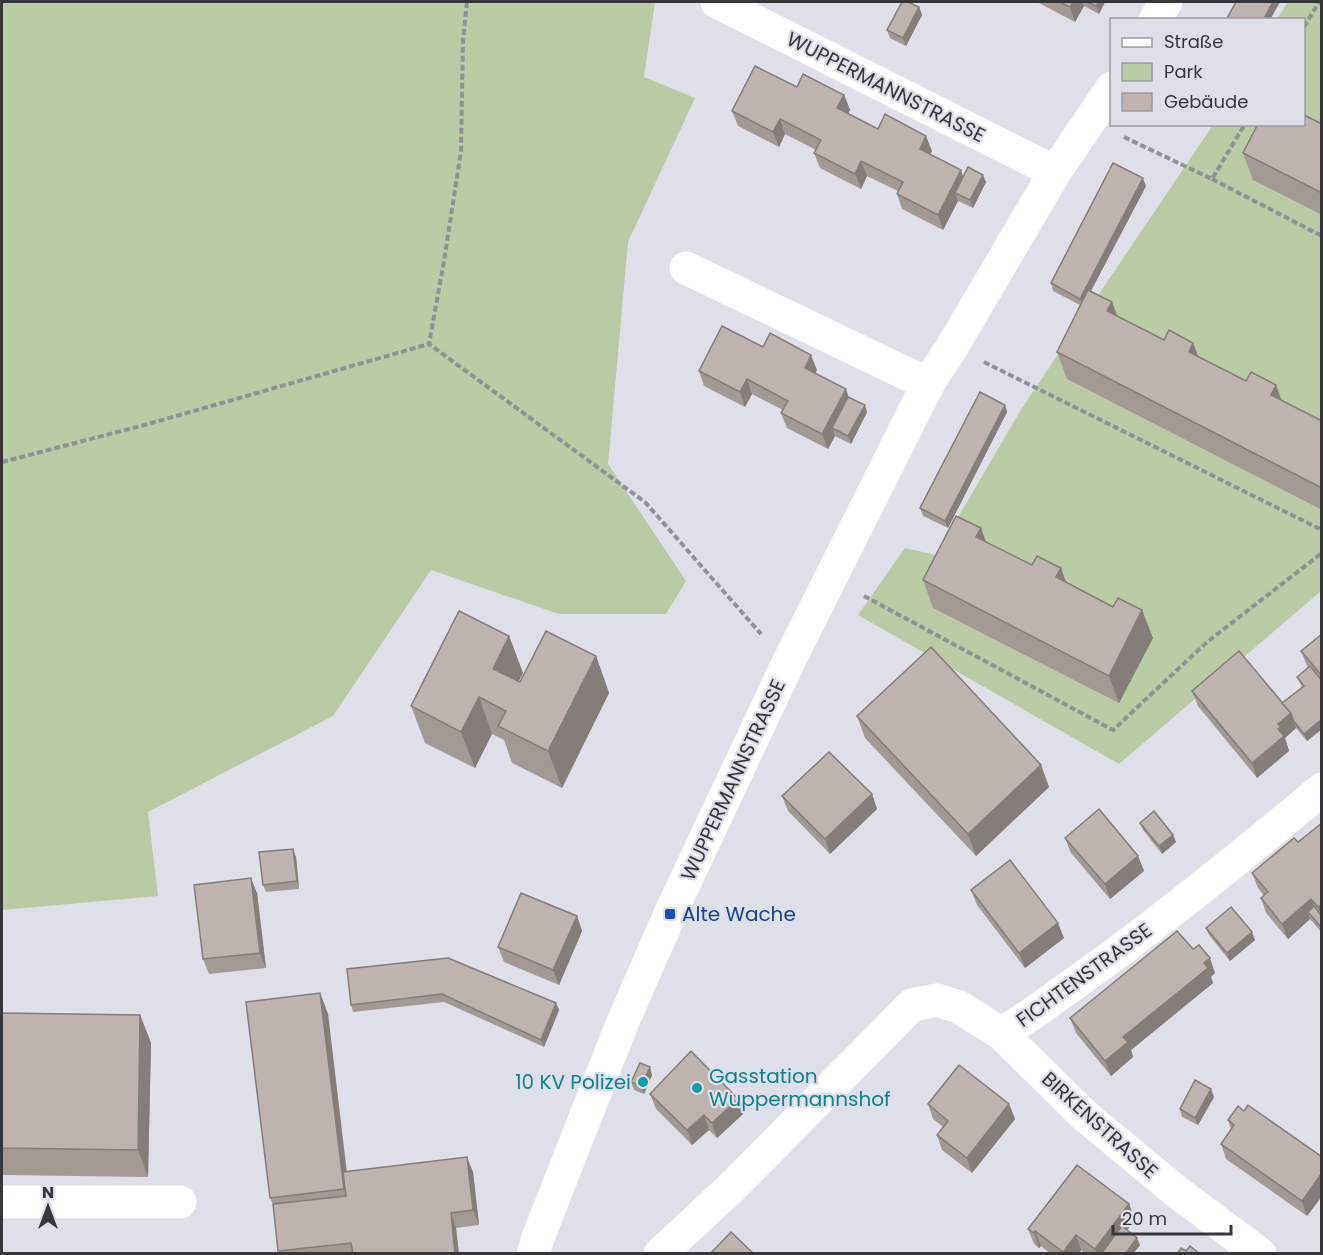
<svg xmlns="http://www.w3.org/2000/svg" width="1323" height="1255" font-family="Poppins,sans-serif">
  <rect width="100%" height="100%" fill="#dfdfe9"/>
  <g fill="#b9caa5">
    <polygon points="2,2 655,2 644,77 695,98 628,242 608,464 686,581 666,614 559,614 431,570 333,716 148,812 158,896 2,910"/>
    <polygon points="1288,2 1321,2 1321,591 1119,764 858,615 905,548 936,555 1022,408 1213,125 1304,124 1304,20 1277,19"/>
  </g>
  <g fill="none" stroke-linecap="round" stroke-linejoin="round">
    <g stroke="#919198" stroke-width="4" stroke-dasharray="6 3" stroke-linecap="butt">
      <polyline points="467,2 463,41 461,151 444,261 429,344 645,502 761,634"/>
      <polyline points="1304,27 1319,2"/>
      <polyline points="1124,137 1212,179 1245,124"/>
      <polyline points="1212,179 1322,236"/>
      <polyline points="984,362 1322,530"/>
      <polyline points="2,462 141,426 429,344"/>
      <polyline points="864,596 1113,730 1207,642 1322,553"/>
    </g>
    <g stroke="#fff" stroke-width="33">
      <polyline points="717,2 1055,172"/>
      <polyline points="1155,20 1166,2"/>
      <polyline points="686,268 928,384"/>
      <polyline points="1002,1034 1084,1115 1177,1192 1260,1254"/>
      <polyline points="2,1202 180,1202"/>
      <polyline points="533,1254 539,1235 622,1024 670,914 788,663 928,384 952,347 1055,172 1112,88"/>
      <path d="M660,1254L733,1186L912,1005L937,1000L959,1007L1002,1034C1113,960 1219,876 1322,789"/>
    </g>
  </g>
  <g fill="#a39a96">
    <polygon points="1037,2 1105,2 1099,14 1084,6 1075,22"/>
    <polygon points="919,7 922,15 906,46 890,38 887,30"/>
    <polygon points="844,95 850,110 848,113 878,129 932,151 930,154 963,177 986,182 973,208 958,201 943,230 902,209 897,194 898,191 867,176 861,189 820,168 814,153 816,150 785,134 779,147 738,126 732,111"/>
    <polygon points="1304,109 1306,116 1322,124 1322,215 1253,180 1243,153 1304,124"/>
    <polygon points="1146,186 1091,291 1112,302 1117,316 1164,340 1193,343 1199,358 1246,381 1276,385 1281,400 1322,421 1322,510 1067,379 1057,352 1080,305 1053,291 1051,283"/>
    <polygon points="763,347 817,370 815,373 846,389 848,397 867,412 851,444 835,436 828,449 787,428 781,413 783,410 752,394 745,407 704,386 699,371"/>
    <polygon points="1005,405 1007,412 948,528 923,516 920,508"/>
    <polygon points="986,542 1066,583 1153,638 1119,703 933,608 923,580"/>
    <polygon points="1322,634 1322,729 1307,741 1296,728 1285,738 1289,751 1257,778 1198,706 1192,691 1282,703 1302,687 1297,677 1308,668 1301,651"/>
    <polygon points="509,636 523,673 518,681 520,682 596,656 609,693 562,788 512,763 504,740 492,734 475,768 425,743 411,706"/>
    <polygon points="857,716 1041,765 1049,787 976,856 865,738"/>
    <polygon points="872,794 877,809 830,854 788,811 782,796"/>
    <polygon points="1140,823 1173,835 1176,842 1162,854 1143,830"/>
    <polygon points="1322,823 1322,933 1310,919 1288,939 1266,913 1261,898 1264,896 1258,888 1252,873 1298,842"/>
    <polygon points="1065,838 1138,856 1144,871 1110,899 1071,853"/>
    <polygon points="296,857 299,889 266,892 263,885"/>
    <polygon points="971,890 1064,938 1025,968 977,905"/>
    <polygon points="257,893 266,968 209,974 203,959"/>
    <polygon points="577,916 582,931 559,985 504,962 498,947"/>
    <polygon points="1206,928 1255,940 1230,961 1209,935"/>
    <polygon points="1193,949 1215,973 1211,977 1213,983 1131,1050 1133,1057 1111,1076 1076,1033 1070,1018"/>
    <polygon points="347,969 556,1003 559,1010 544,1047 444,1002 353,1012 351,1005"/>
    <polygon points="320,993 328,1014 347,1172 473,1172 479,1225 456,1228 459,1254 279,1254 273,1204 270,1198"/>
    <polygon points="2,1013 140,1015 151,1043 148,1177 2,1175"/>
    <polygon points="652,1075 644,1094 634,1090 631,1082"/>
    <polygon points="650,1094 738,1099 743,1114 717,1138 709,1130 692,1145 656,1109"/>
    <polygon points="1214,1097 1198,1125 1182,1117 1180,1109"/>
    <polygon points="928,1104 1009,1104 1015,1119 972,1173 942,1150 937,1135 943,1127 933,1119"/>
    <polygon points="1228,1120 1322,1157 1322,1196 1307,1216 1226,1159 1221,1144 1231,1129"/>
    <polygon points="1129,1204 1135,1220 1127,1230 1140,1245 1133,1254 1086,1254 1081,1250 1079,1254 1051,1254 1041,1246 1039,1248 1034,1244 1028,1229"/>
  </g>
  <g fill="#857d7a">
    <polygon points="1073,2 1082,2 1084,6 1075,22 1070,7"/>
    <polygon points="1099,2 1105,2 1099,14 1096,6"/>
    <polygon points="1273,2 1280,2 1270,20 1263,20"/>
    <polygon points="919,7 922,15 906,46 903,38"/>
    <polygon points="844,95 850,110 843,123 837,108"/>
    <polygon points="780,119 785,134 779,147 773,132"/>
    <polygon points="926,136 932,151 925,164 920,149"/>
    <polygon points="861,161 867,176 861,189 855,174"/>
    <polygon points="961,170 966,185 955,193 958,201 943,230 938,215"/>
    <polygon points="983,175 986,182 973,208 970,200"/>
    <polygon points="1143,178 1146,186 1083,306 1080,299"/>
    <polygon points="1112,302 1122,329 1107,311"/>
    <polygon points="1193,343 1203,370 1189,352"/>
    <polygon points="811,355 817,370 810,383 805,368"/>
    <polygon points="747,379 752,394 745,407 740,392"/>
    <polygon points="1276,385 1286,412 1271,395"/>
    <polygon points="846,389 851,404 832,428 835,436 828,449 822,434"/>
    <polygon points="865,405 867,412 851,444 848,436"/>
    <polygon points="1005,405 1007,412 948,528 945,521"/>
    <polygon points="981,528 991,556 976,537"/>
    <polygon points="1061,568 1071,596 1056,577"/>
    <polygon points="1142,610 1153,638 1119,703 1109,676"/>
    <polygon points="509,636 523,673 506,706 493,669"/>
    <polygon points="596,656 609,693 562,788 548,751"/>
    <polygon points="479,697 492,734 475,768 461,732"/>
    <polygon points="1291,713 1296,728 1285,738 1289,751 1257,778 1252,763 1278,724"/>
    <polygon points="1322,719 1322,729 1307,741 1304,734"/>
    <polygon points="1041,765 1049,787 976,856 968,834"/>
    <polygon points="872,794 877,809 830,854 825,839"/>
    <polygon points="1173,835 1176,842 1162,854 1159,846"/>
    <polygon points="293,849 296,857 299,889 297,881"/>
    <polygon points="1138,856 1144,871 1110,899 1105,884"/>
    <polygon points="251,878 257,893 266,968 260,953"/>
    <polygon points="1311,899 1317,914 1308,912 1310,919 1288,939 1282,924"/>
    <polygon points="1322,904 1322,917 1318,907"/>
    <polygon points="577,916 582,931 559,985 553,970"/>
    <polygon points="1058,923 1064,938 1025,968 1019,953"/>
    <polygon points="1252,932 1255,940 1230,961 1227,953"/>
    <polygon points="1210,958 1215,973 1211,977 1213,983 1131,1050 1133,1057 1111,1076 1105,1061 1123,1037"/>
    <polygon points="320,993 328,1014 351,1211 344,1189"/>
    <polygon points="556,1003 559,1010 544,1047 541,1040"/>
    <polygon points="140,1015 151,1043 148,1177 138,1150"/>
    <polygon points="650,1067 652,1075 644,1094 641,1086"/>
    <polygon points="1211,1089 1214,1097 1198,1125 1195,1118"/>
    <polygon points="738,1099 743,1114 717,1138 712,1123"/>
    <polygon points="1009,1104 1015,1119 972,1173 967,1158"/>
    <polygon points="704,1115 709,1130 692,1145 687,1130"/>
    <polygon points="467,1157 473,1172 479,1225 473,1210"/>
    <polygon points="1322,1173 1322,1196 1307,1216 1302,1201"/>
    <polygon points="1129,1204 1135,1220 1109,1254 1097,1254 1095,1249"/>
    <polygon points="451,1213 456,1228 459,1254 455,1254"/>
    <polygon points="1035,1231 1041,1246 1039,1248 1034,1233"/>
    <polygon points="1076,1235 1081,1250 1079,1254 1064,1254 1063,1252"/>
    <polygon points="1137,1238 1140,1245 1133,1254 1125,1254"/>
  </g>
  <g fill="#beb3af" stroke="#857d7a" stroke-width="1.5">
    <polygon points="902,2 908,2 919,7 903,38 887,30"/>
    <polygon points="1059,2 1073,2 1070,7"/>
    <polygon points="1087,2 1099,2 1096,6"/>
    <polygon points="1236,2 1273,2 1263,20 1226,20"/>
    <polygon points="755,66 797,87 803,74 844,95 837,108 878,129 885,114 926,136 920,149 961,170 938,215 897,194 903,182 861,161 855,174 814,153 821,140 780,119 773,132 732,111"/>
    <polygon points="1304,115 1322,124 1322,193 1243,153 1258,124 1304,124"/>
    <polygon points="1113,163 1143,178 1080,299 1051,283"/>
    <polygon points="968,167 983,175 970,200 955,193"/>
    <polygon points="1088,290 1112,302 1107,311 1164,340 1169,330 1193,343 1189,352 1246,381 1251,372 1276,385 1271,395 1322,421 1322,488 1057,352"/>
    <polygon points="722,326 763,347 770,333 811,355 805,368 846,389 822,434 781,413 788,401 747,379 740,392 699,371"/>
    <polygon points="980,392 1005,405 945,521 920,508"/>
    <polygon points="848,397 865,405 848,436 832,428"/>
    <polygon points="956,516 981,528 976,537 1032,565 1037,556 1061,568 1056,577 1113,607 1118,598 1142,610 1109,676 923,580"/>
    <polygon points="459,611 509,636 493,669 520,682 546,631 596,656 548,751 498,726 506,711 479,697 461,732 411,706"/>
    <polygon points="1322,634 1322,676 1301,651"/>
    <polygon points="931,647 1041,765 968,834 857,716"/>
    <polygon points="1239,651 1291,713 1278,724 1281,727 1278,729 1284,736 1252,763 1192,691"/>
    <polygon points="1310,666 1322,681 1322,719 1304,734 1293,720 1291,713 1282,703 1304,686 1297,677"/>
    <polygon points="829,752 872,794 825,839 782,796"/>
    <polygon points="1099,809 1138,856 1105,884 1065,838"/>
    <polygon points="1154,811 1173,835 1159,846 1140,823"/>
    <polygon points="1322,823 1322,904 1318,907 1311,899 1282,924 1261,898 1268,892 1252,873 1294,838 1298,842"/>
    <polygon points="293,849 297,881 263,885 259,852"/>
    <polygon points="1010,860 1058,923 1019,953 971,890"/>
    <polygon points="251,878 260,953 203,959 194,885"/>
    <polygon points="521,893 577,916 553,970 498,947"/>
    <polygon points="1314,906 1320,914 1322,914 1322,928 1308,912"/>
    <polygon points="1231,907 1252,932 1227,953 1206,928"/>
    <polygon points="1177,931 1193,949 1199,945 1210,958 1204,963 1208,968 1123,1037 1128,1042 1105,1061 1070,1018"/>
    <polygon points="448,958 556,1003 541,1040 442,994 351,1005 347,969"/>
    <polygon points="320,993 344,1189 270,1198 246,1002"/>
    <polygon points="2,1013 140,1015 138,1150 2,1148"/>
    <polygon points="691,1051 738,1099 712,1123 704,1115 687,1130 650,1094"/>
    <polygon points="640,1063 650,1067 641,1086 631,1082"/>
    <polygon points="959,1065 1009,1104 967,1158 937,1135 948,1121 928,1104"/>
    <polygon points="1195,1080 1211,1089 1195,1118 1180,1109"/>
    <polygon points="1248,1105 1322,1157 1322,1173 1302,1201 1221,1144 1234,1125 1228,1120 1238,1106 1244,1111"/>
    <polygon points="467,1157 473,1210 451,1213 455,1254 353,1254 351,1243 278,1251 273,1204 346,1196 343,1172"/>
    <polygon points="1077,1165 1129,1204 1095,1249 1076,1235 1063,1252 1035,1231 1034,1233 1028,1229"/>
    <polygon points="1122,1226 1137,1238 1125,1254 1101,1254"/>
    <polygon points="731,1232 754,1254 710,1254"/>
    <polygon points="1190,1246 1200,1254 1177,1254 1181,1248 1186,1251"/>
  </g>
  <rect fill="#1a4fb4" stroke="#dfdfe9" stroke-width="2" x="664" y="908" width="12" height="12" rx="3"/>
  <g fill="#0f9aa8" stroke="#dfdfe9" stroke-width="2">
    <circle cx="643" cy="1082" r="6"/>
    <circle cx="697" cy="1088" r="6"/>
  </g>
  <g text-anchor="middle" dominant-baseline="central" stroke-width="4.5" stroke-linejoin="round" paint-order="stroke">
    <g font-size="20" fill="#37373b" stroke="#dfdfe9">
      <text transform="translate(886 87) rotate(27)">WUPPERMANNSTRASSE</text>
      <text transform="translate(733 780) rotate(-65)">WUPPERMANNSTRASSE</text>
      <text transform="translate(1084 975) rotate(-36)">FICHTENSTRASSE</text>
      <text transform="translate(1100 1125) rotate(42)">BIRKENSTRASSE</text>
    </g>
    <g font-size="20" fill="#164399" stroke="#dfdfe9" text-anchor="start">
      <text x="682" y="914">Alte Wache</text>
    </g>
    <g font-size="20" fill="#0d838f" stroke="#dfdfe9" text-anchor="start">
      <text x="709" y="1076">Gasstation<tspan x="709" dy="23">Wuppermannshof</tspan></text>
      <text x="631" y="1082" text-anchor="end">10 KV Polizei</text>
    </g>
  </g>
  <rect width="1323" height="1255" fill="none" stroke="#37373b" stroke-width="6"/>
  <rect x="1110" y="18" width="195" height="108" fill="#dfdfe9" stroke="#9c9ca3" stroke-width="1.5"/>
  <rect x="1122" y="38" width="30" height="9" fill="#ffffff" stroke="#9c9ca3" stroke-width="1.5"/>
  <text x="1164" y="48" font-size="18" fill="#37373b">Straße</text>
  <rect x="1122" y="63" width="30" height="18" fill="#b9caa5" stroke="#9c9ca3" stroke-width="1.5"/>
  <text x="1164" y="78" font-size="18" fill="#37373b">Park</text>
  <rect x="1122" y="93" width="30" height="18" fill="#beb3af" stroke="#9c9ca3" stroke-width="1.5"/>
  <text x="1164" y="108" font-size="18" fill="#37373b">Gebäude</text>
  <g transform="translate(48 1207)" stroke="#dfdfe9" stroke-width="4.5" paint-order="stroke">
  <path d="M0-4.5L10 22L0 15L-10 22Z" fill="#37373b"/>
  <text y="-9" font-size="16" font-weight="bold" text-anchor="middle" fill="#37373b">N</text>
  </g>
  <path d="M1113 1225v9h118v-9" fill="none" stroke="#37373b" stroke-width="3"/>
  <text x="1122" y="1225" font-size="18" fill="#37373b" stroke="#dfdfe9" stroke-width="4.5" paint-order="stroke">20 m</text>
</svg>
